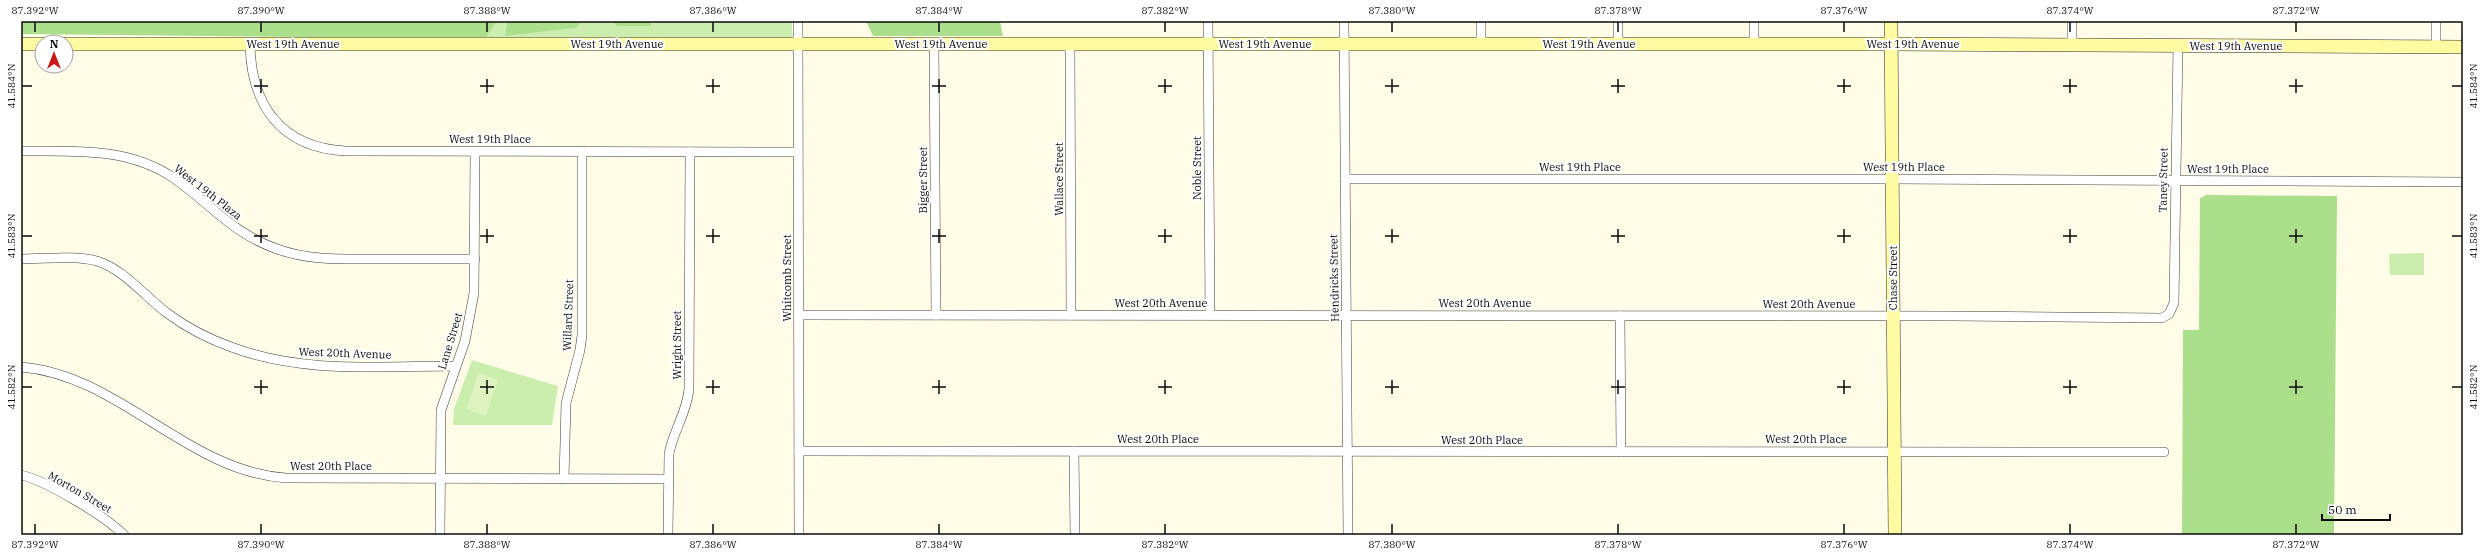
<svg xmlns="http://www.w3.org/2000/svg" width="2484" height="556" font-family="'IBM Plex Serif',serif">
  <rect width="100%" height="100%" fill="#fffce8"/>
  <g fill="#cbedae">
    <polygon points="497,21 507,23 505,36 576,28 582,21 611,21 617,26 651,26 651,21 792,21 792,37 485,39"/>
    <polygon points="2424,253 2424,275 2390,275 2389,254"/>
    <polygon points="472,360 558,386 552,425 453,425 454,409"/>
  </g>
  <g fill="#acdf8c">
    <polygon points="21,21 497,21 485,39 21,34"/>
    <polygon points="500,21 582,21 576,28 505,36 507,23"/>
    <polygon points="611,21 651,21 651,26 617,26"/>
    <polygon points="866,21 1000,21 1003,36 873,36"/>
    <polygon points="2206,195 2337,196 2334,535 2182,535 2183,330 2199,330 2200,198"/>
  </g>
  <polygon fill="#dff3c1" points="479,373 498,380 486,416 466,409"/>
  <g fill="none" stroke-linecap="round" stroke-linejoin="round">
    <defs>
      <g id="street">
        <polyline points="798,21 799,535"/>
        <polyline points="1208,21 1210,315"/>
        <polyline points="1344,21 1348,535"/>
        <polyline points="1481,21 1481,44"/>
        <polyline points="1618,21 1618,44"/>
        <polyline points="1754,21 1754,44"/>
        <polyline points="2072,21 2072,45"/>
        <polyline points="2436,21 2436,46"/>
        <path d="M250,44C251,105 281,148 346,151L798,152"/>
        <polyline points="934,44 936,315"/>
        <polyline points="1070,44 1071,315"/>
        <path d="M21,151C74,151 130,147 175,179C212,205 232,233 277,249C310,261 344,259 378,259C411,259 443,259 475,259"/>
        <polyline points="1345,179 1893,179 2463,182"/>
        <path d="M21,259C45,259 74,255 97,261C125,270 144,296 167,313C187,328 211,340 234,348C305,374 382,366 456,366"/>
        <polyline points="799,315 1954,316 2162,318 2169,314 2174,303 2178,45"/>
        <polyline points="1620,316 1621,452"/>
        <path d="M21,367C120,375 186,471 286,478L667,479"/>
        <polyline points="799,451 2164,452"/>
        <polyline points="1074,451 1075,535"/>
        <path d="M21,475C47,481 105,516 124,535"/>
        <polyline points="564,479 566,403 580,350 582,335 582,151"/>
        <polyline points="440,535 441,410 465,341 474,293 475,152"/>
        <path d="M668,535L669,454C673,431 687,413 689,389L690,152"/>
      </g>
      <g id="secondary">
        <polyline points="1891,21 1895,535"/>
        <polyline points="21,44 42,44"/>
        <polyline points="66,44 1891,44 2463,47"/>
      </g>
    </defs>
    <use href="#street" stroke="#3e3e3e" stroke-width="10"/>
    <use href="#secondary" stroke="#2d2d2d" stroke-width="14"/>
    <use href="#street" stroke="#fff" stroke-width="9"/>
    <use href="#secondary" stroke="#fffba3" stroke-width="13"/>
  </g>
  <path fill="none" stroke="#0b0b0b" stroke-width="1.5" d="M35,22V32M261,22V32M487,22V32M713,22V32M939,22V32M1165,22V32M1392,22V32M1618,22V32M1844,22V32M2070,22V32M2296,22V32M261,79V93M487,79V93M713,79V93M939,79V93M1165,79V93M1392,79V93M1618,79V93M1844,79V93M2070,79V93M2296,79V93M22,86H32M254,86H268M480,86H494M706,86H720M932,86H946M1158,86H1172M1385,86H1399M1611,86H1625M1837,86H1851M2063,86H2077M2289,86H2303M2452,86H2462M261,229V243M487,229V243M713,229V243M939,229V243M1165,229V243M1392,229V243M1618,229V243M1844,229V243M2070,229V243M2296,229V243M22,236H32M254,236H268M480,236H494M706,236H720M932,236H946M1158,236H1172M1385,236H1399M1611,236H1625M1837,236H1851M2063,236H2077M2289,236H2303M2452,236H2462M261,380V394M487,380V394M713,380V394M939,380V394M1165,380V394M1392,380V394M1618,380V394M1844,380V394M2070,380V394M2296,380V394M22,387H32M254,387H268M480,387H494M706,387H720M932,387H946M1158,387H1172M1385,387H1399M1611,387H1625M1837,387H1851M2063,387H2077M2289,387H2303M2452,387H2462M35,524V534M261,524V534M487,524V534M713,524V534M939,524V534M1165,524V534M1392,524V534M1618,524V534M1844,524V534M2070,524V534M2296,524V534"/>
  <g text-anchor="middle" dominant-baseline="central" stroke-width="4" stroke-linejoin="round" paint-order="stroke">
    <g font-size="11" fill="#0b0b0b" stroke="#fff">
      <text x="293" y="44">West 19th Avenue</text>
      <text x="617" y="44">West 19th Avenue</text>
      <text x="941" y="44">West 19th Avenue</text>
      <text x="1265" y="44">West 19th Avenue</text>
      <text x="1589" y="44">West 19th Avenue</text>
      <text x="1913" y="44">West 19th Avenue</text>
      <text x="2236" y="46">West 19th Avenue</text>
      <text x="490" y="139">West 19th Place</text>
      <text x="1580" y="167">West 19th Place</text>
      <text x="1904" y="167">West 19th Place</text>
      <text transform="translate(1197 168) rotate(-90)">Noble Street</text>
      <text x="2228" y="169">West 19th Place</text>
      <text transform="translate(1059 179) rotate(-90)">Wallace Street</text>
      <text transform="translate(923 180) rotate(-90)">Bigger Street</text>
      <text transform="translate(2163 180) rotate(-89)">Taney Street</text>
      <text transform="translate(208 192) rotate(38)">West 19th Plaza</text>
      <text transform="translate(787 278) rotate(-90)">Whitcomb Street</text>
      <text transform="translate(1334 278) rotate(-91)">Hendricks Street</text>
      <text transform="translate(1893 278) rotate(-90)">Chase Street</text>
      <text x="1161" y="303">West 20th Avenue</text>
      <text x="1485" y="303">West 20th Avenue</text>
      <text x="1809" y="304">West 20th Avenue</text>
      <text transform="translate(568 315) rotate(-88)">Willard Street</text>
      <text transform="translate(450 341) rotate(-73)">Lane Street</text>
      <text transform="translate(677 345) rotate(-90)">Wright Street</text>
      <text transform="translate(345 353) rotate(2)">West 20th Avenue</text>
      <text x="1158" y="439">West 20th Place</text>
      <text x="1806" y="439">West 20th Place</text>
      <text x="1482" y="440">West 20th Place</text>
      <text x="331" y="466">West 20th Place</text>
      <text transform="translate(80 492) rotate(30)">Morton Street</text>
    </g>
  </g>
  <rect width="2484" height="556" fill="none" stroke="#ffffff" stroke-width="44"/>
  <g transform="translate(54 54)"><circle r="19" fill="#ffffff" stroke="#9d9d9d"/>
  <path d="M0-3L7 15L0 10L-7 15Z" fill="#c71916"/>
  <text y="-6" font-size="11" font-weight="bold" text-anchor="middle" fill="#0b0b0b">N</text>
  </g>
  <path d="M2322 514v6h68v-6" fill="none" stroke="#0b0b0b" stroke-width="2"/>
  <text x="2328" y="514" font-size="12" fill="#0b0b0b" stroke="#ffffff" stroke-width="3" paint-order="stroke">50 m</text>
  <rect x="22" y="22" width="2440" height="512" fill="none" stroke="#0b0b0b" stroke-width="1.5"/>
  <g font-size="10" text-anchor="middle" fill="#0b0b0b">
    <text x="35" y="14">87.392°W</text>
    <text x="261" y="14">87.390°W</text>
    <text x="487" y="14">87.388°W</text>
    <text x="713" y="14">87.386°W</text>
    <text x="939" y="14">87.384°W</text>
    <text x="1165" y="14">87.382°W</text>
    <text x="1392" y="14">87.380°W</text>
    <text x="1618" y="14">87.378°W</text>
    <text x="1844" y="14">87.376°W</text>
    <text x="2070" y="14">87.374°W</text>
    <text x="2296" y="14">87.372°W</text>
    <text transform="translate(11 86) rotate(-90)" y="4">41.584°N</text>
    <text transform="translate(2473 86) rotate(-90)" y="4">41.584°N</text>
    <text transform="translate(11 236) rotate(-90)" y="4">41.583°N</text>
    <text transform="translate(2473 236) rotate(-90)" y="4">41.583°N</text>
    <text transform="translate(11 387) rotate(-90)" y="4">41.582°N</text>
    <text transform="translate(2473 387) rotate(-90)" y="4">41.582°N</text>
    <text x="35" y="548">87.392°W</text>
    <text x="261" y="548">87.390°W</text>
    <text x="487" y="548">87.388°W</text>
    <text x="713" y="548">87.386°W</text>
    <text x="939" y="548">87.384°W</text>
    <text x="1165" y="548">87.382°W</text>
    <text x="1392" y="548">87.380°W</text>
    <text x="1618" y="548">87.378°W</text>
    <text x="1844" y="548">87.376°W</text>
    <text x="2070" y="548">87.374°W</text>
    <text x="2296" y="548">87.372°W</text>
  </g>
</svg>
